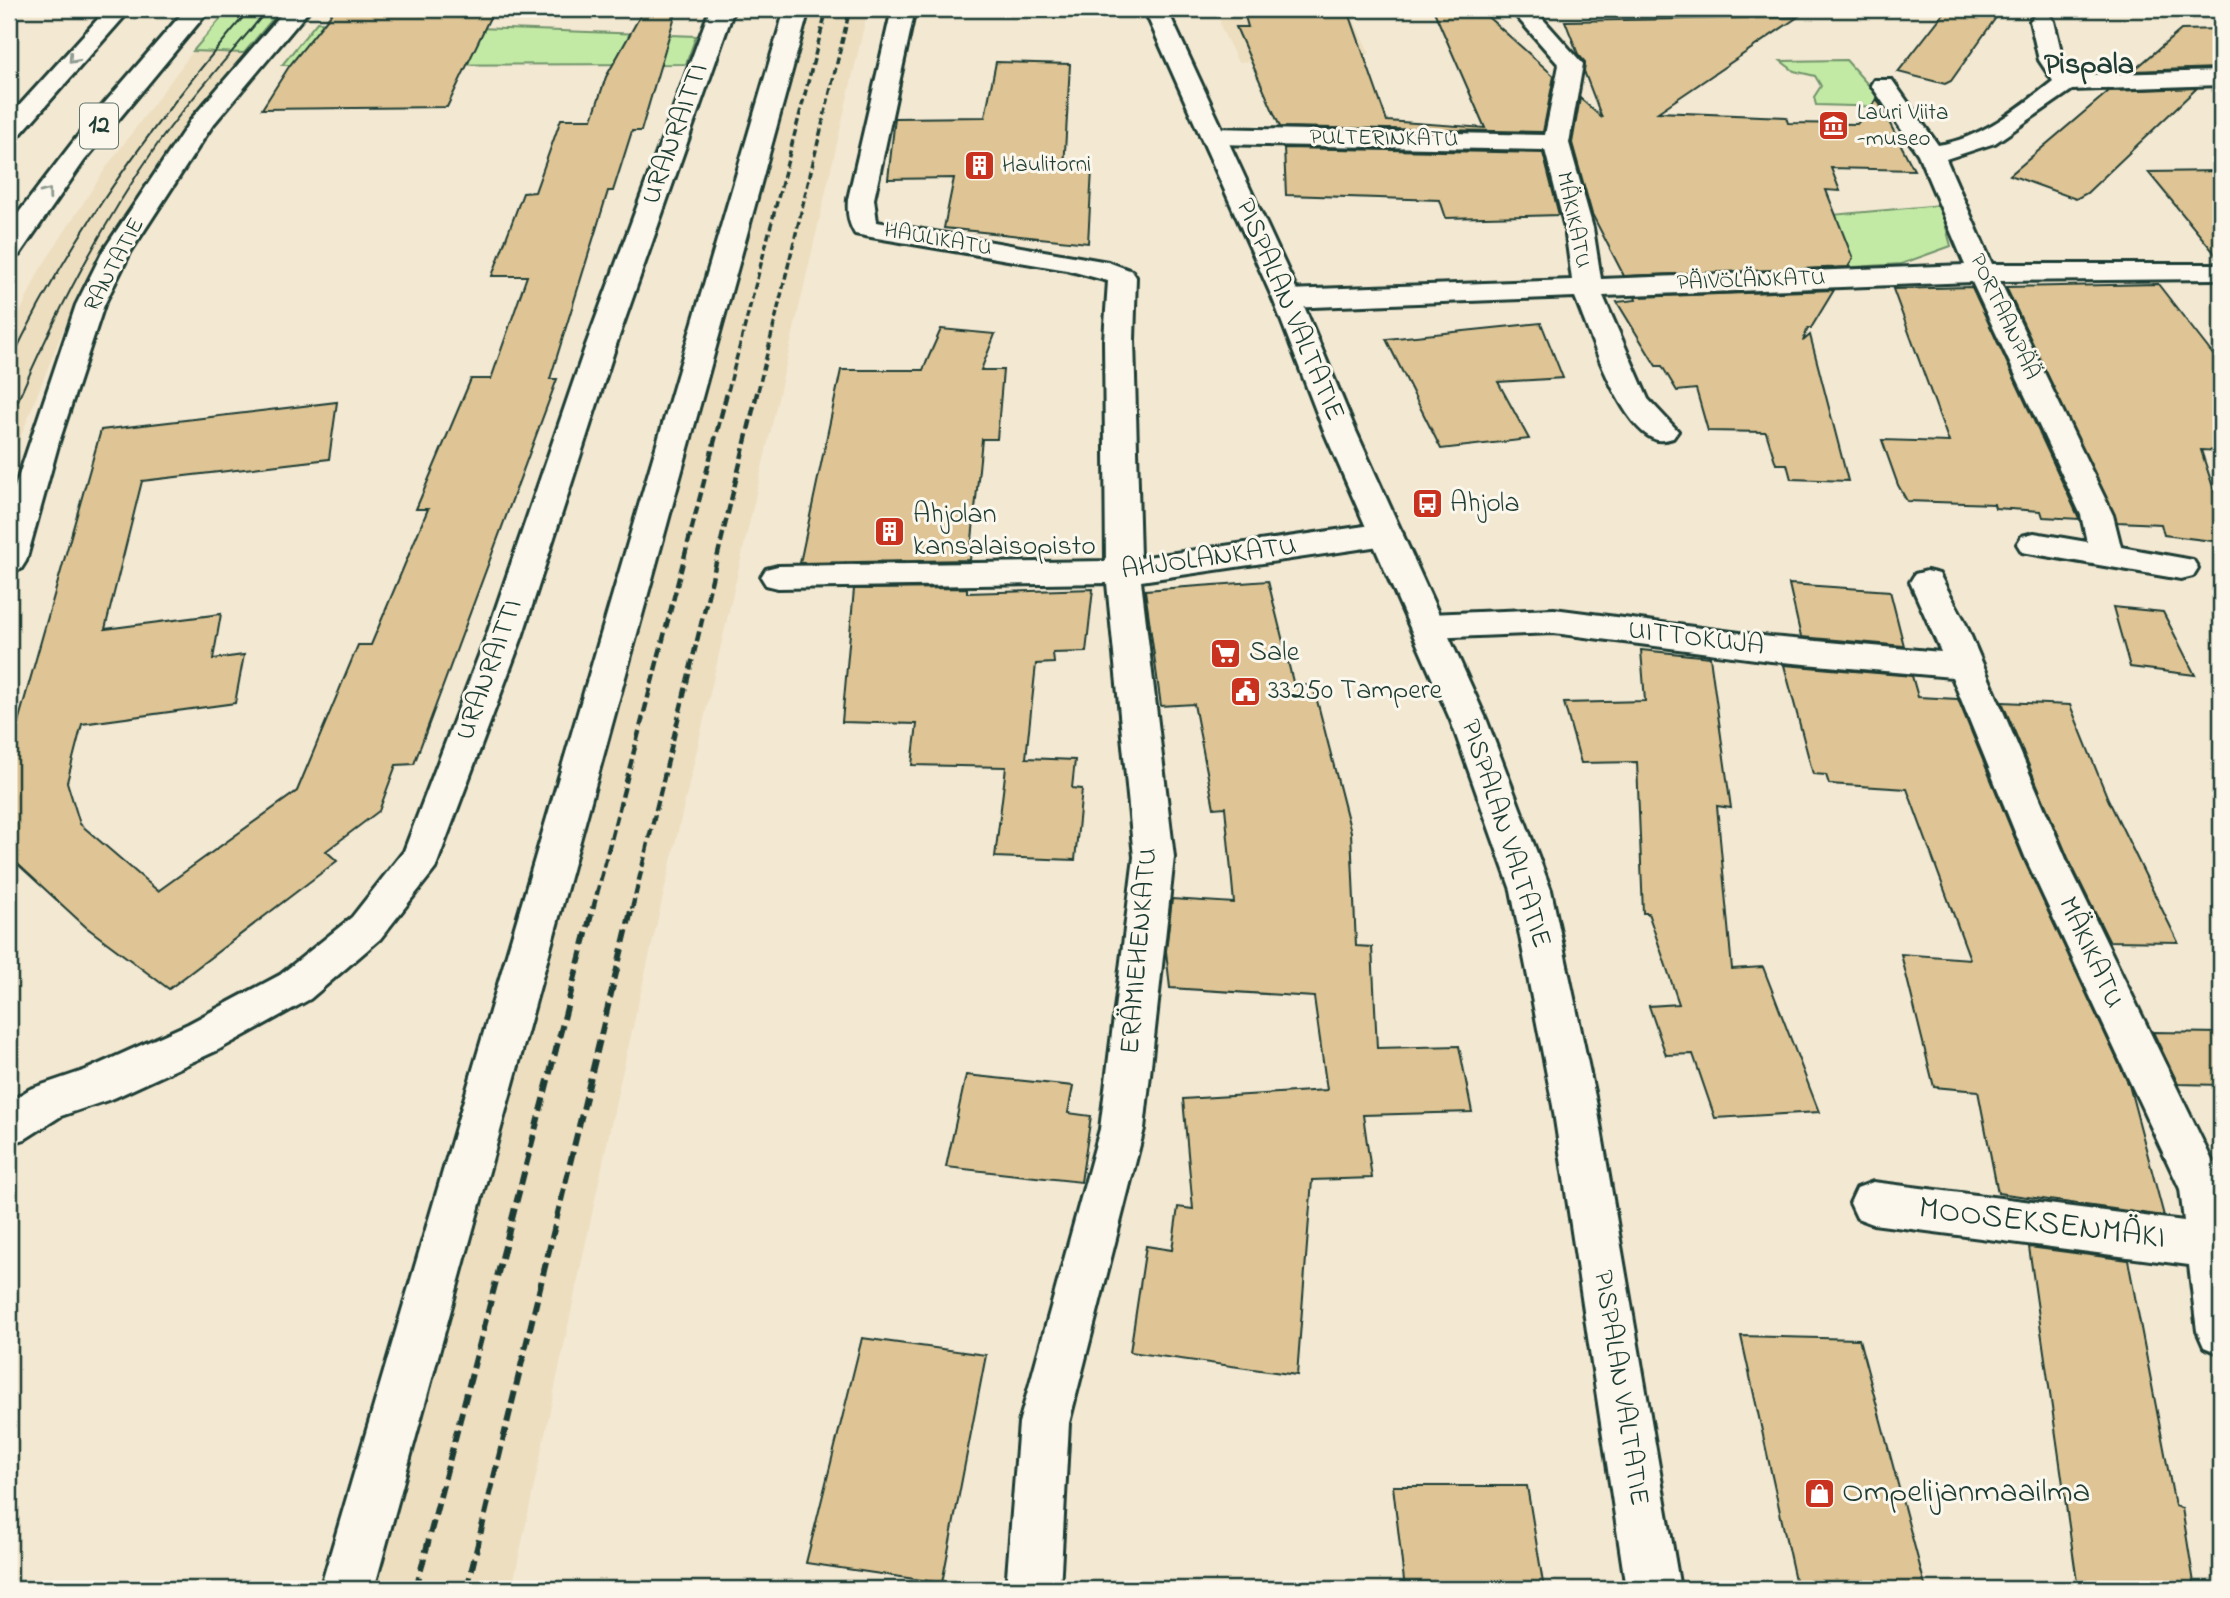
<svg xmlns="http://www.w3.org/2000/svg" width="2230" height="1598" font-family="'Indie Flower',sans-serif">
  <rect width="100%" height="100%" fill="#f3e8d2"/>
  <filter id="ink" filterUnits="userSpaceOnUse"><feTurbulence type="fractalNoise" baseFrequency=".0143" numOctaves="2"/><feDisplacementMap in="SourceGraphic" scale="14" xChannelSelector="R" yChannelSelector="G"/><feConvolveMatrix kernelMatrix="1 2 1 2 8 2 1 2 1" color-interpolation-filters="sRGB"/></filter>
  <g filter="url(#ink)">
    <g fill="#eddec0">
      <polygon points="809,9 868,9 619,1087 512,1589 373,1589"/>
      <polygon points="1218,9 1348,9 1370,54 1238,62 1221,28"/>
      <polygon points="193,51 244,53 189,122 98,265 63,330 9,466 9,336 39,271 108,165"/>
    </g>
    <g fill="#c3eaa4" stroke="#71946c" stroke-width="2">
      <polygon points="229,9 281,9 244,53 193,51"/>
      <polygon points="317,22 696,36 686,64 282,65"/>
      <polygon points="1846,60 1888,107 1816,105 1814,97 1821,86 1815,76 1794,71 1781,61"/>
      <polygon points="1940,205 1951,246 1901,264 1791,271 1766,221"/>
    </g>
    <g fill="#dfc595" stroke="#1f3d34" stroke-width="2">
      <polygon points="335,9 494,9 447,107 262,109 290,65"/>
      <polygon points="644,9 677,9 641,131 632,131 613,191 608,191 550,379 557,379 414,764 396,765 379,811 326,851 337,861 169,989 86,927 9,856 9,754 101,430 337,402 329,459 142,481 105,629 221,614 213,659 244,655 235,703 82,724 67,782 80,824 158,891 297,791 358,645 371,645 428,509 416,509 471,379 491,379 527,276 492,276 523,193 535,192 561,119 592,119 606,77"/>
      <polygon points="1433,9 1479,9 1554,76 1543,132 1280,127 1236,27 1248,27 1245,16 1349,13 1387,121 1485,128"/>
      <polygon points="1947,9 2002,9 1951,81 1945,84 1898,72"/>
      <polygon points="1798,17 1658,112 1786,117 1788,123 1857,124 1877,99 1914,170 1831,168 1840,191 1826,190 1853,259 1848,267 1624,276 1592,214 1572,143 1580,98 1602,118 1584,71 1585,62 1578,54 1565,21"/>
      <polygon points="2221,29 2221,65 2218,68 2133,71 2181,30"/>
      <polygon points="996,62 1070,64 1064,169 1092,169 1088,243 944,228 954,178 888,179 895,118 985,117"/>
      <polygon points="2197,88 2087,193 2076,199 2010,175 2109,91"/>
      <polygon points="1284,148 1543,153 1559,215 1446,218 1440,200 1286,195"/>
      <polygon points="2221,171 2221,261 2148,172"/>
      <polygon points="2158,284 2221,365 2221,451 2201,450 2221,512 2221,542 2164,535 2161,524 2117,522 2006,287"/>
      <polygon points="1972,287 2078,516 2079,519 2043,517 2041,511 1995,508 1994,504 1907,501 1898,485 1882,440 1949,442 1893,289"/>
      <polygon points="1834,290 1811,328 1808,328 1803,341 1810,335 1848,481 1791,479 1787,464 1776,464 1766,432 1708,431 1696,389 1677,391 1662,366 1656,366 1617,302 1636,300 1635,297"/>
      <polygon points="1541,323 1563,378 1498,382 1529,439 1441,449 1386,339"/>
      <polygon points="941,329 995,334 981,370 1003,370 997,439 982,439 970,560 800,563 841,370 923,370"/>
      <polygon points="1268,581 1294,686 1313,685 1351,832 1356,946 1372,947 1377,1048 1459,1046 1472,1112 1363,1115 1372,1178 1312,1180 1297,1375 1130,1352 1146,1246 1172,1250 1178,1207 1193,1209 1183,1099 1327,1090 1314,997 1170,988 1166,951 1172,899 1234,903 1225,807 1214,808 1194,704 1161,706 1145,590"/>
      <polygon points="1789,584 1890,591 1904,646 1801,637"/>
      <polygon points="967,588 967,593 1093,589 1086,652 1053,653 1054,663 1036,664 1026,758 1075,760 1072,788 1082,789 1075,860 995,857 1006,767 912,765 917,724 842,722 854,589"/>
      <polygon points="2113,607 2163,612 2195,675 2130,667"/>
      <polygon points="1641,650 1710,657 1731,808 1717,806 1732,969 1763,967 1819,1112 1715,1118 1693,1054 1666,1055 1649,1006 1679,1004 1648,913 1643,913 1637,762 1581,763 1564,703 1645,701"/>
      <polygon points="1784,665 1912,676 1918,697 1958,699 2024,860 2129,1085 2164,1216 1998,1193 1978,1091 1934,1087 1901,954 1970,959 1907,789 1829,784 1826,775 1813,774"/>
      <polygon points="2002,702 2070,705 2108,799 2178,942 2109,941 2068,858"/>
      <polygon points="2153,1032 2221,1033 2221,1085 2178,1084"/>
      <polygon points="966,1075 1073,1086 1068,1113 1091,1116 1081,1182 946,1167"/>
      <polygon points="2029,1247 2128,1260 2175,1506 2182,1508 2195,1589 2078,1589"/>
      <polygon points="1741,1336 1859,1339 1926,1589 1797,1589"/>
      <polygon points="862,1338 986,1355 942,1583 806,1563"/>
      <polygon points="1393,1486 1527,1486 1544,1589 1405,1589"/>
    </g>
    <g fill="none" stroke-linecap="round" stroke-linejoin="round">
      <defs>
        <g id="minor">
          <polygon points="286,9 310,9 212,126 131,251 104,305 59,442 26,561 21,569 9,572 9,505 76,305 103,251 193,117"/>
          <polygon points="710,9 734,9 616,345 522,637 435,869 380,939 310,999 218,1050 114,1098 61,1116 25,1139 9,1144 9,1102 30,1089 86,1070 188,1024 280,975 352,917 404,851 486,637 586,345"/>
          <polygon points="785,9 809,9 374,1589 320,1589"/>
          <path d="M892,9H915L874,199L877,222L1108,262L1132,271L1136,277L1134,340L1140,558L1386,523L1398,526L1403,534L1398,542L1386,545L1141,581L1174,857L1144,1129L1069,1423L1060,1589H1006L1019,1423L1100,1129L1134,857L1107,583L778,588L766,585L761,577L766,569L778,566L1106,561L1104,340L1108,281L1067,270L865,236L855,234C848,223 847,212 848,199Z"/>
          <path d="M1510,9H1534L1583,64L1569,143L1593,228L1601,279L1965,265L1918,154L1871,85L1874,80H1892L1938,145C1982,138 2019,108 2053,81L2039,60L2030,21L2034,16H2050L2054,21L2063,60L2073,75L2221,71V85L2072,90L1995,143L1946,159L1992,264H2221V278L2215,279L2000,281L2113,515L2121,547L2193,560L2198,568L2193,576L2181,579L2022,552L2017,544L2022,536L2034,533L2087,542L2081,515L1972,282L1603,296L1648,399L1678,431L1673,438C1666,440 1659,442 1652,438C1617,420 1590,333 1575,297L1287,308L1277,305L1273,299L1277,293L1287,290L1572,280L1565,228L1545,150L1213,144L1204,141L1200,136L1204,131L1213,128L1545,135L1559,65Z"/>
          <polygon points="1927,571 1939,574 1964,620 2066,859 2221,1179 2221,1354 2204,1347 2197,1331 2189,1265 1873,1224 1857,1218 1850,1203 1857,1188 1873,1182 2184,1221 2180,1189 2026,859 1952,677 1771,661 1554,633 1428,638 1416,634 1410,626 1416,618 1428,614 1554,609 1771,637 1941,652 1910,582 1915,574"/>
        </g>
        <polygon id="major" points="1144,9 1167,9 1301,299 1355,429 1487,721 1551,890 1597,1106 1680,1589 1626,1589 1553,1106 1511,890 1451,721 1323,429 1273,299"/>
        <g id="highway">
          <polygon points="107,9 131,9 18,137 9,140 9,117"/>
          <polygon points="186,9 210,9 84,161 19,255 9,257 9,228 20,211 90,120"/>
        </g>
      </defs>
      <use href="#minor" stroke="#1f3d34" stroke-width="6"/>
      <use href="#major" stroke="#1f3d34" stroke-width="6"/>
      <use href="#highway" stroke="#1f3d34" stroke-width="6"/>
      <use href="#minor" fill="#fbf7ec" fill-rule="evenodd"/>
      <use href="#major" fill="#fbf7ec" fill-rule="evenodd"/>
      <use href="#highway" fill="#fbf7ec" fill-rule="evenodd"/>
      <g stroke="#1f3d34" stroke-width="2">
        <path d="M9,365C71,233 156,120 250,9"/>
        <path d="M9,421C50,325 97,231 157,145C191,97 231,54 268,9"/>
      </g>
      <g stroke="#1f3d34" stroke-width="3.5" stroke-dasharray="7 3.5" stroke-linecap="butt">
        <polyline points="728,391 827,9"/>
        <polyline points="758,391 850,9"/>
      </g>
      <g stroke="#1f3d34" stroke-width="4.5" stroke-dasharray="10 4.5" stroke-linecap="butt">
        <polyline points="593,909 728,389"/>
        <polyline points="632,909 758,389"/>
      </g>
      <g stroke="#1f3d34" stroke-width="6" stroke-dasharray="13 6" stroke-linecap="butt">
        <polyline points="416,1589 593,907"/>
        <polyline points="467,1589 632,907"/>
      </g>
    </g>
    <defs><path id="oneway-chevron" d="M-2-3.5L2.5 0L-2 3.5" fill="none" stroke-width="1.6" stroke-linecap="round" stroke-linejoin="round" transform="scale(1.75)"/></defs>
    <g stroke="#8d9a90">
      <use href="#oneway-chevron" transform="translate(73 59) rotate(132)"/>
      <use href="#oneway-chevron" transform="translate(47 193) rotate(-53)"/>
    </g>
  </g>
  <defs>
    <symbol id="museum-square" viewBox="-11 -11 22 22"><rect x="-9" y="-9" width="18" height="18" rx="4" fill="#c8321e" stroke="#fbf7ec"/><path d="M0-6L6-3V-2H-6V-3ZM-5-1h2V3h-2ZM-1-1h2V3h-2ZM3-1h2V3H3ZM-6 4H6V6H-6Z" fill="#fff"/></symbol>
    <symbol id="building-square" viewBox="-11 -11 22 22"><rect x="-9" y="-9" width="18" height="18" rx="4" fill="#c8321e" stroke="#fbf7ec"/><path d="M-4-6H4V6H1V3H-1V6H-4ZM-2.5-4.3h1.7v1.8h-1.7ZM.8-4.3h1.7v1.8H.8ZM-2.5-1h1.7V.8h-1.7ZM.8-1h1.7V.8H.8Z" fill="#fff"/></symbol>
    <symbol id="bus-square" viewBox="-11 -11 22 22"><rect x="-9" y="-9" width="18" height="18" rx="4" fill="#c8321e" stroke="#fbf7ec"/><path d="M-5-6H5V4H4V6H2V4H-2V6H-4V4H-5ZM-3.5-4V0h7V-4ZM-3.5 1.2v1.5H-2V1.2ZM2 1.2v1.5H3.5V1.2Z" fill="#fff"/></symbol>
    <symbol id="supermarket-square" viewBox="-11 -11 22 22"><rect x="-9" y="-9" width="18" height="18" rx="4" fill="#c8321e" stroke="#fbf7ec"/><path d="M-6-5.5h2.5l.6 2H6L4.5 2H-2.5L-4.4-4H-6ZM-1.5 3.2a1.3 1.3 0 1 0 .1 0ZM3 3.2a1.3 1.3 0 1 0 .1 0Z" fill="#fff"/></symbol>
    <symbol id="civic-square" viewBox="-11 -11 22 22"><rect x="-9" y="-9" width="18" height="18" rx="4" fill="#c8321e" stroke="#fbf7ec"/><path d="M-.6-6.5H3V-4.5H.6V-3L4-1V1h2V6H-6V1h2V-1L-.6-3ZM-1.2 2.5V6h2.4V2.5Z" fill="#fff"/></symbol>
    <symbol id="shop-square" viewBox="-11 -11 22 22"><rect x="-9" y="-9" width="18" height="18" rx="4" fill="#c8321e" stroke="#fbf7ec"/><path d="M-5-2.5h2.3a2.7 3.5 0 0 1 5.4 0H5L5.5 6h-11ZM-1.5-2.5h3a1.5 2.3 0 0 0-3 0Z" fill="#fff"/></symbol>
  </defs>
  <g fill-rule="evenodd">
    <use href="#museum-square" x="1816" y="108" width="35" height="35"/>
    <use href="#building-square" x="962" y="148" width="35" height="35"/>
    <use href="#bus-square" x="1410" y="486" width="35" height="35"/>
    <use href="#building-square" x="872" y="514" width="35" height="35"/>
    <use href="#supermarket-square" x="1208" y="636" width="35" height="35"/>
    <use href="#civic-square" x="1228" y="674" width="35" height="35"/>
    <use href="#shop-square" x="1802" y="1476" width="35" height="35"/>
  </g>
  <g text-anchor="middle" dominant-baseline="central" stroke-width="6" stroke-linejoin="round" paint-order="stroke">
    <g font-size="23" fill="#1f3d34" stroke="#fbf7ec" text-anchor="start">
      <text x="1857" y="113">Lauri Viita<tspan x="1857" dy="26">-museo</tspan></text>
      <text x="1002" y="165">Haulitorni</text>
    </g>
    <g font-size="23" fill="#1f3d34" stroke="#fbf7ec">
      <text transform="translate(1384 139) rotate(1)">PULTERINKATU</text>
      <text transform="translate(1573 220) rotate(78)">MÄKIKATU</text>
      <text transform="translate(938 240) rotate(10)">HAULIKATU</text>
      <text transform="translate(115 265) rotate(-62)">RANTATIE</text>
      <text transform="translate(1751 281) rotate(-2)">PÄIVÖLÄNKATU</text>
      <text transform="translate(2004 317) rotate(65)">PORTAANPÄÄ</text>
    </g>
    <rect fill="#fbf7ec" stroke="#61756b" stroke-width="2" x="80" y="103.5" width="38" height="45" rx="5"/>
    <g font-size="26" font-weight="bold" fill="#1f3d34">
      <text x="99" y="126">12</text>
    </g>
    <g font-size="28" fill="#1f3d34" stroke="#fbf7ec">
      <text transform="translate(676 134) rotate(-70)">URANRAITTI</text>
      <text transform="translate(1289 310) rotate(67)">PISPALAN VALTATIE</text>
      <text transform="translate(1209 559) rotate(-8)">AHJOLANKATU</text>
      <text transform="translate(1696 639) rotate(7)">UITTOKUJA</text>
      <text transform="translate(490 670) rotate(-70)">URANRAITTI</text>
      <text transform="translate(1505 834) rotate(72)">PISPALAN VALTATIE</text>
      <text transform="translate(1140 951) rotate(-85)">ERÄMIEHENKATU</text>
      <text transform="translate(2090 953) rotate(65)">MÄKIKATU</text>
      <text transform="translate(1620 1388) rotate(81)">PISPALAN VALTATIE</text>
    </g>
    <g font-size="28" fill="#1f3d34" stroke="#fbf7ec" text-anchor="start">
      <text x="1450" y="504">Ahjola</text>
      <text x="913" y="515">Ahjolan<tspan x="913" dy="32">kansalaisopisto</tspan></text>
      <text x="1249" y="653">Sale</text>
      <text x="1268" y="691">33250 Tampere</text>
    </g>
    <g font-size="30" font-weight="bold" fill="#1f3d34" stroke="#fbf7ec">
      <text x="2089" y="66">Pispala</text>
    </g>
    <g font-size="33" fill="#1f3d34" stroke="#fbf7ec">
      <text transform="translate(2042 1224) rotate(7)">MOOSEKSENMÄKI</text>
    </g>
    <g font-size="33" fill="#1f3d34" stroke="#fbf7ec" text-anchor="start">
      <text x="1842" y="1493">Ompelijanmaailma</text>
    </g>
  </g>
  <rect width="2230" height="1598" fill="none" stroke="#fbf7ec" stroke-width="35"/>
  <rect x="18" y="18" width="2195" height="1563" fill="none" stroke="#1f3d34" stroke-width="2.5" filter="url(#ink)"/>
</svg>
